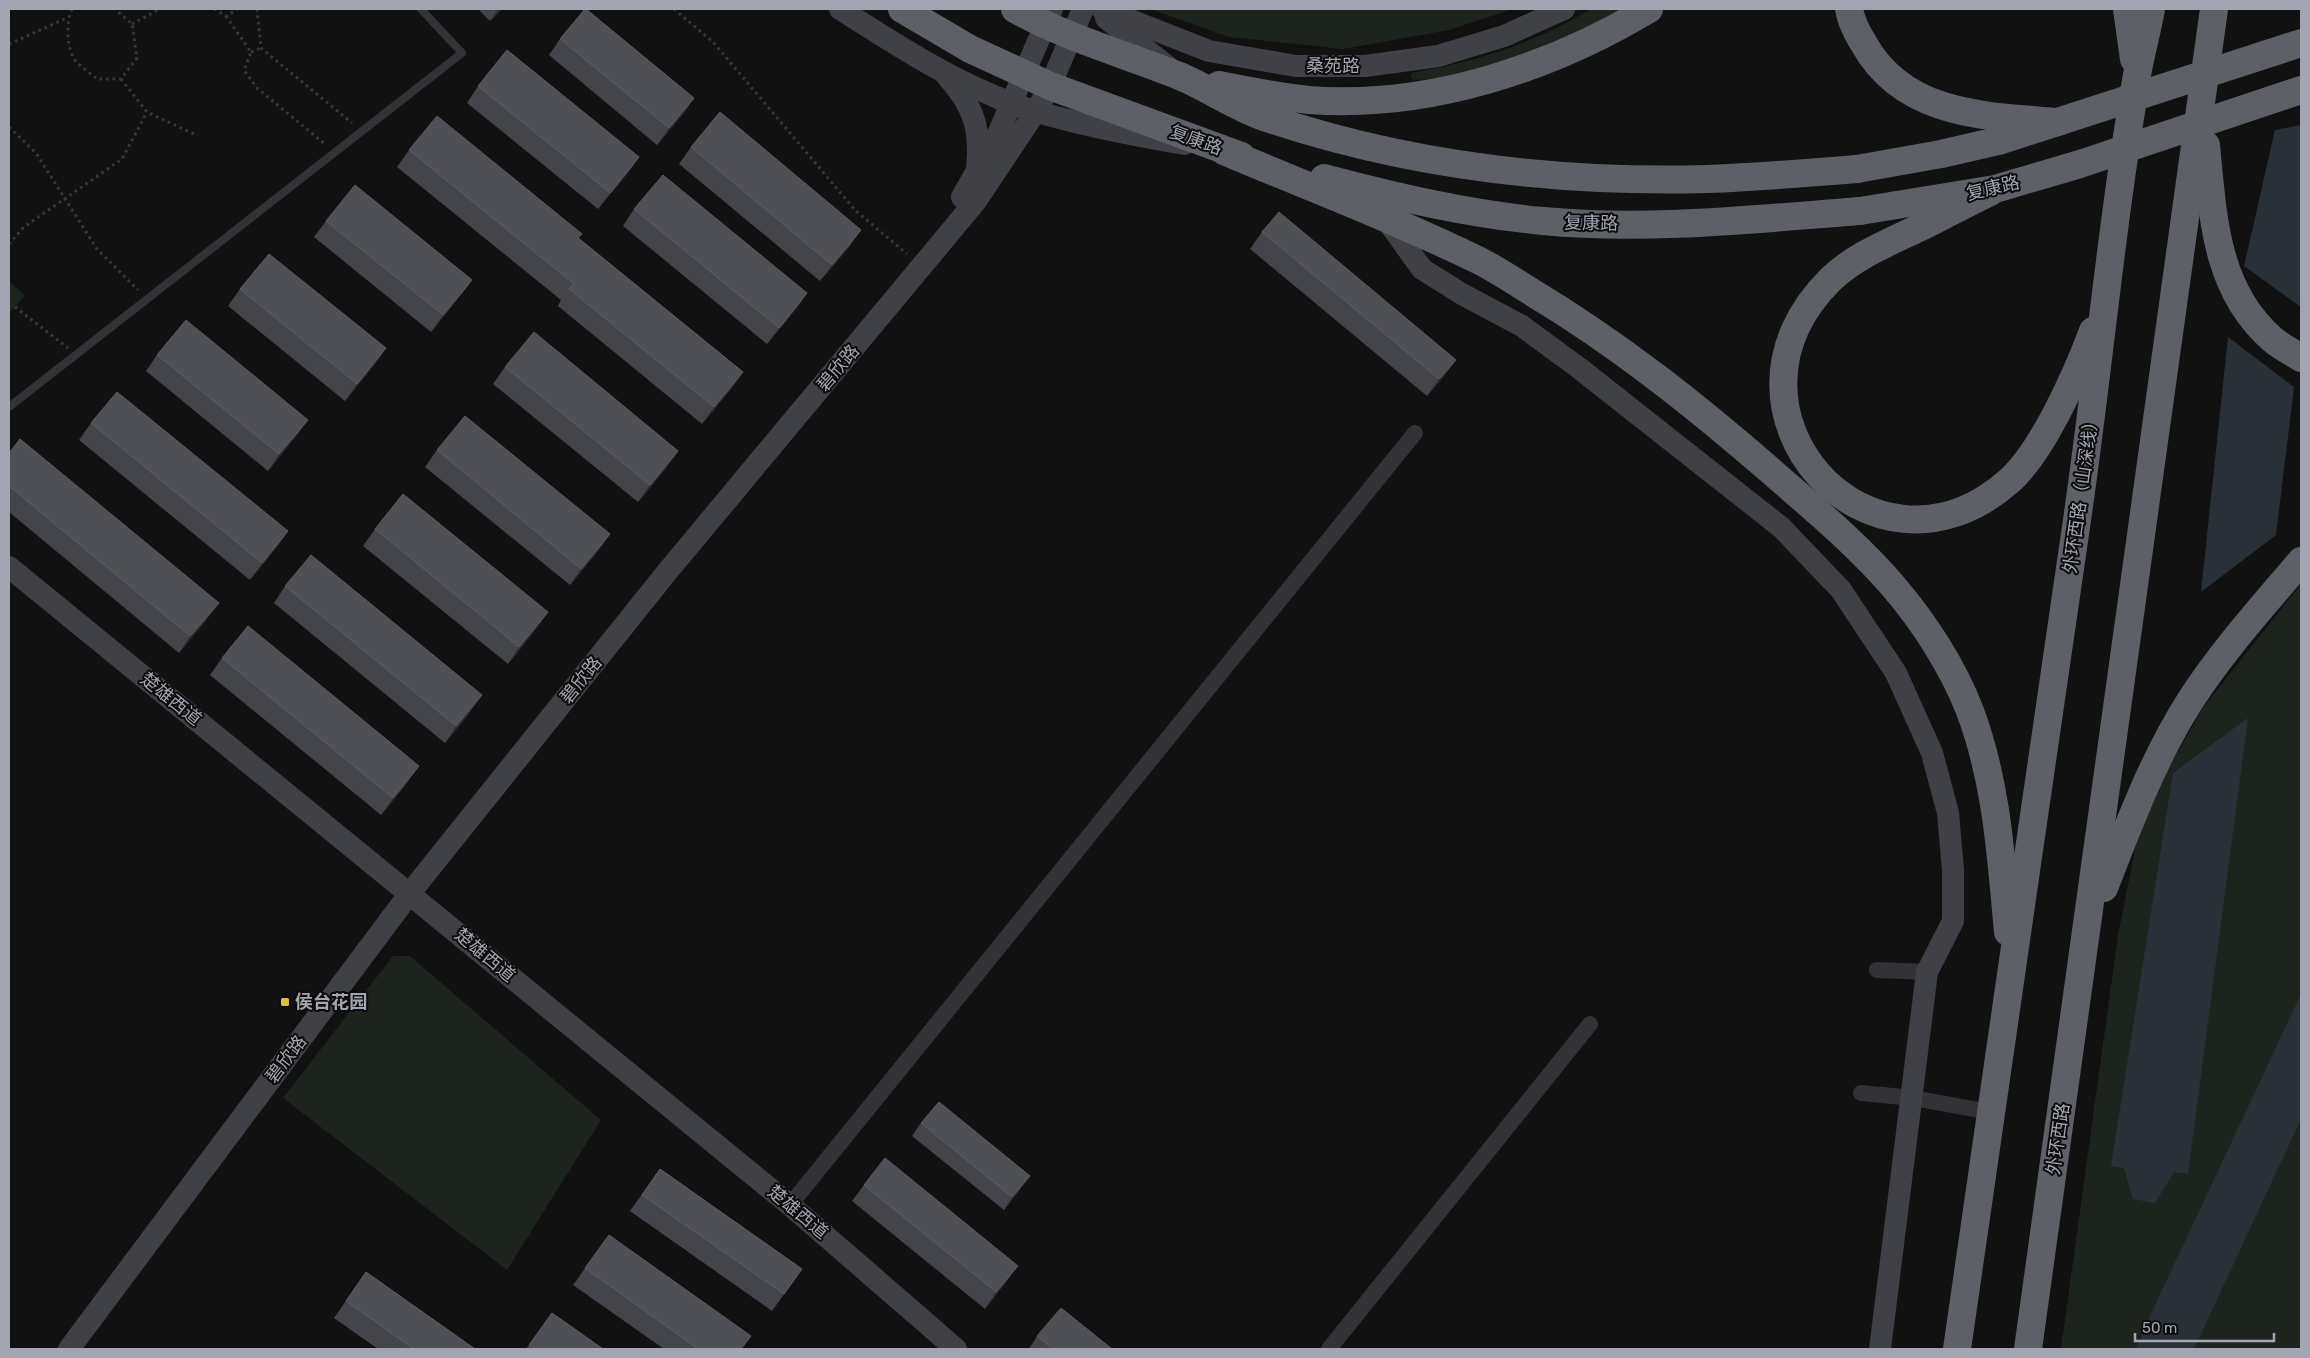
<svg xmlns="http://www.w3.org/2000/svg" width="2310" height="1358" font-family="Rubik,'Noto Sans SC',sans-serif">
  <rect width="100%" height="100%" fill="#111112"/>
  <g fill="#1d241e">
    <polygon points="1150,9 1513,9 1449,30 1343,49 1229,37"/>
    <path d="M1591,9H1625C1558,42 1488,78 1412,80L1411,74L1415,72C1476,62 1539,41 1591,9Z"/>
    <polygon points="9,281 25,296 9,313"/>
    <polygon points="2301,584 2301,1349 2061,1349 2118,935 2142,815 2203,708"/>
    <polygon points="393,956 410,956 601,1120 507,1270 283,1098"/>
  </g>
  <g fill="#2a3037">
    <polygon points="2301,125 2301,307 2244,266 2275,130"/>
    <polygon points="2228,337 2294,387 2276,535 2201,592"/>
    <polygon points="2248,718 2188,1174 2174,1172 2155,1203 2133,1199 2124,1168 2111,1166 2173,773"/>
    <polygon points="2301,994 2301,1119 2194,1349 2136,1349 2157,1301"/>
  </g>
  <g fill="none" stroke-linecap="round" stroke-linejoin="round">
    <g stroke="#38393e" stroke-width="3" stroke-dasharray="2.5 4" stroke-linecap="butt">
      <path d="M72,9C66,21 66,48 75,60C81,67 90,73 97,79H121L137,58L132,24L115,9"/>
      <polyline points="214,9 226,16 238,9"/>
      <polyline points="257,9 261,48 352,123"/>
      <polyline points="674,9 713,42 855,210 907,254"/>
      <polyline points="226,16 251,52 244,70 257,88 326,145"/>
      <polyline points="132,24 160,9"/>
      <polyline points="9,44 67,18"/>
      <polyline points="251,52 261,48"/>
      <polyline points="121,79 147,112 194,134"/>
      <polyline points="9,127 36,153 97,249 138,290"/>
      <polyline points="9,244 24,227 122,159 147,112"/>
      <polyline points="15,307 68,348"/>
    </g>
    <polyline stroke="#323237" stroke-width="8" points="9,407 462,53 421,9"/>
    <g stroke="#323237" stroke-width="16">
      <polyline points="1877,970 1927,972"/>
      <polyline points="1861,1093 1913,1098 1990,1112"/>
      <polyline points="790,1205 1415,433"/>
      <polyline points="1329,1349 1590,1024"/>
    </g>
    <g stroke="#404146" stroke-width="22">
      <path d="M840,9C899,47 961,87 1028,109C1079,125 1132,135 1185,144"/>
      <polyline points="1102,9 1209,51 1296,66 1365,66 1438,56 1504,36 1564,9"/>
      <polyline points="1106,18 1168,67"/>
      <path d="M947,76C974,107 981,128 977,168"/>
      <polyline points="962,197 998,134 1052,9"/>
      <polyline points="1386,219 1422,269 1462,294 1522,326 1579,368 1782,528 1841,590 1896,673 1932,753 1948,813 1953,870 1953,921 1927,972 1880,1349"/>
      <polyline points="9,567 790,1205 956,1349"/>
      <polyline points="69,1349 410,893 667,572 976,201 1036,111 1050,86 1083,9"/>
    </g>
    <g stroke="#5e6067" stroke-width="28">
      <polyline points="902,9 970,49 1050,86 1241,156"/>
      <path d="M1015,9C1064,37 1124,54 1177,75C1207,87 1233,106 1264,117C1406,165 1559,183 1708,179C1758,177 1808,173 1857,169"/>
      <path d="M1849,9C1851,21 1857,33 1864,44C1904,116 1986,116 2058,122"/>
      <polyline points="2127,9 2134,59"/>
      <path d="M1219,85C1249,91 1279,97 1309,100C1427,109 1549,69 1649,9"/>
      <path d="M2206,145C2213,216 2215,289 2272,339C2281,347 2292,352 2301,358"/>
      <path d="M1224,151C1309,187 1396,220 1480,261C1497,270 1514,281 1530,291C1617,343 1696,406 1772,472C1813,508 1857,544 1893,586C1924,622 1953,667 1970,711C1997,783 2001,857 2008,932"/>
      <path d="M1324,178C1396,197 1468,214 1543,221C1647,231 1756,219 1860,211"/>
      <path d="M1990,192C1967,203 1945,215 1923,226C1892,241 1856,255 1831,279C1698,410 1871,601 2008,482C2042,453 2077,374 2093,331"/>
      <path d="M2104,888C2129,824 2153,759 2190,701C2222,651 2263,606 2301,561"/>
      <path d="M1957,1349C1995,1075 2037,801 2076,527C2098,377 2111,225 2137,75C2141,53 2147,31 2151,9"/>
      <polyline points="2028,1349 2214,9"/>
    </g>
    <g stroke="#5e6067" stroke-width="28">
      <polyline points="1857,169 1941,154 2002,140 2301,43"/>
      <polyline points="1860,211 1995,189 2080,164 2301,90"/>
    </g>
  </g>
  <g fill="#44454a">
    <polygon points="478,9 502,9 490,21"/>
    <polygon points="560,39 694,98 683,114 657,145 549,55"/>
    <polygon points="478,86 639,157 627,174 598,209 467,103"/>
    <polygon points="691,147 861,230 849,247 820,281 679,164"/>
    <polygon points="409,150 579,238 743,372 731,389 702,424 558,306 561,300 397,167"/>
    <polygon points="634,209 807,293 796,309 767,344 623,226"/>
    <polygon points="326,221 472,280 460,296 431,332 314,237"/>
    <polygon points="1262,232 1456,360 1444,376 1427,396 1250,249"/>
    <polygon points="240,289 386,348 374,365 345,401 228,306"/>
    <polygon points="157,355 308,420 296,436 268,471 146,371"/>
    <polygon points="505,367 667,467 638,502 493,384"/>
    <polygon points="91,423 288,531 276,548 250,580 79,440"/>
    <polygon points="437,450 610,534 598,551 570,585 425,467"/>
    <polygon points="9,453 207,619 179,653 9,512"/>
    <polygon points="375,529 548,612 536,629 508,664 363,546"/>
    <polygon points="285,586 471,711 445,743 274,603"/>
    <polygon points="222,658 419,766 407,783 381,815 210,675"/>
    <polygon points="921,1123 1021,1188 1004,1210 912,1136"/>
    <polygon points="660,1169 802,1269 772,1311 630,1211"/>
    <polygon points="864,1185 1006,1282 985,1309 852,1201"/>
    <polygon points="609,1235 742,1349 664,1349 573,1285"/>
    <polygon points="366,1272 475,1349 378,1349 334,1318"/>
    <polygon points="552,1313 603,1349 526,1349"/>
    <polygon points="1037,1336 1112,1349 1029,1349"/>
  </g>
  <g fill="#2b2c2f">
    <polygon points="498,9 502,9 490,21"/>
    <polygon points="694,98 683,114 657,145 669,128"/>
    <polygon points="639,157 627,174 598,209 610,193"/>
    <polygon points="861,230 849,247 820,281 832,265"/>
    <polygon points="472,280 460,296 431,332 443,315"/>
    <polygon points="807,293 796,309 767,344 779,328"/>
    <polygon points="386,348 374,365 345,401 357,384"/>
    <polygon points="1456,360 1444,376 1427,396 1439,379"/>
    <polygon points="743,372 731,389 702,424 714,407"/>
    <polygon points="308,420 296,436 268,471 279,454"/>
    <polygon points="678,451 667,467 638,502 650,485"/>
    <polygon points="288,531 276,548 250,580 262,563"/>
    <polygon points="610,534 598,551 570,585 581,569"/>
    <polygon points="219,603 207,619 179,653 190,636"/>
    <polygon points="548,612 536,629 508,664 519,647"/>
    <polygon points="482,695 471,711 445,743 456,726"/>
    <polygon points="419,766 407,783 381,815 393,798"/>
    <polygon points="1030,1176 1021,1188 1004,1210 1012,1197"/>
    <polygon points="1018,1266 1006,1282 985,1309 996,1292"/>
  </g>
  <g fill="#4e5055" stroke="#5c5d64">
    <polygon points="585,9 586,9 694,98 669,128 560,39"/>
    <polygon points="507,50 639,157 610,193 478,86"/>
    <polygon points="720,112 861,230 832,265 691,147"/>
    <polygon points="437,116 582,234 578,238 743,372 714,407 569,289 574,284 409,150"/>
    <polygon points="663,175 807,293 779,328 634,209"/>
    <polygon points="355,185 472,280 443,315 326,221"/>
    <polygon points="1279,212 1456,360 1439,379 1262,232"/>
    <polygon points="269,254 386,348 357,384 240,289"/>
    <polygon points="186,320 308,420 279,454 157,355"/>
    <polygon points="534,332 678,451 650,485 505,367"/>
    <polygon points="117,392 288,531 262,563 91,423"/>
    <polygon points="465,416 610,534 581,569 437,450"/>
    <polygon points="20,439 219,603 190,636 9,486 9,453"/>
    <polygon points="403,494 548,612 519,647 375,529"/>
    <polygon points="311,555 482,695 456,726 285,586"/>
    <polygon points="248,626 419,766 393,798 222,658"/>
    <polygon points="939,1102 1030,1176 1012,1197 921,1123"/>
    <polygon points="885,1158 1018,1266 996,1292 864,1185"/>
    <polygon points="660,1169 802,1269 784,1294 642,1195"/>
    <polygon points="609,1235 751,1336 741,1349 698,1349 585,1268"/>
    <polygon points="366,1272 475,1349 414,1349 346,1301"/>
    <polygon points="1061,1308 1112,1349 1053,1349 1037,1336"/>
    <polygon points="552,1313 603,1349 536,1349 529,1345"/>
  </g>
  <rect fill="#e6ba35" stroke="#0c0c0d" stroke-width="2" x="280" y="997" width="10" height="10" rx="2.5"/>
  <g text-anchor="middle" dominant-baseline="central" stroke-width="4" stroke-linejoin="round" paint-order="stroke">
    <g font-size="18" fill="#a3a6b2" stroke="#0c0c0d">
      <text x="1333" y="66">桑苑路</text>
      <text transform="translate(1196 140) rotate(20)">复康路</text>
      <text transform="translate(1993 188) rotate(-13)">复康路</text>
      <text transform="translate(1591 223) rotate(1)">复康路</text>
      <text transform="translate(838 368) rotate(-50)">碧欣路</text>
      <text transform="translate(2081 493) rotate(-82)">外环西路（山深线）</text>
      <text transform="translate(581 680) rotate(-51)">碧欣路</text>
      <text transform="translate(171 699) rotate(39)">楚雄西道</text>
      <text transform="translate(485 955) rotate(40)">楚雄西道</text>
      <text transform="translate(286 1059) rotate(-53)">碧欣路</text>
      <text transform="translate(2058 1139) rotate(-82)">外环西路</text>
      <text transform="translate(798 1212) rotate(40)">楚雄西道</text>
    </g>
    <g font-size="18" font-weight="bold" fill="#a3a6b2" stroke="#0c0c0d" text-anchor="start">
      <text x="295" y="1002">侯台花园</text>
    </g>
  </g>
  <rect width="2310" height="1358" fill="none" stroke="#a3a6b2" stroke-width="20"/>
  <path d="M2135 1333v8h139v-8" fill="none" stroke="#a3a6b2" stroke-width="2.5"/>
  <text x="2142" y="1333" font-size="15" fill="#a3a6b2" stroke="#0c0c0d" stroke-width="4" paint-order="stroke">50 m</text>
</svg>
